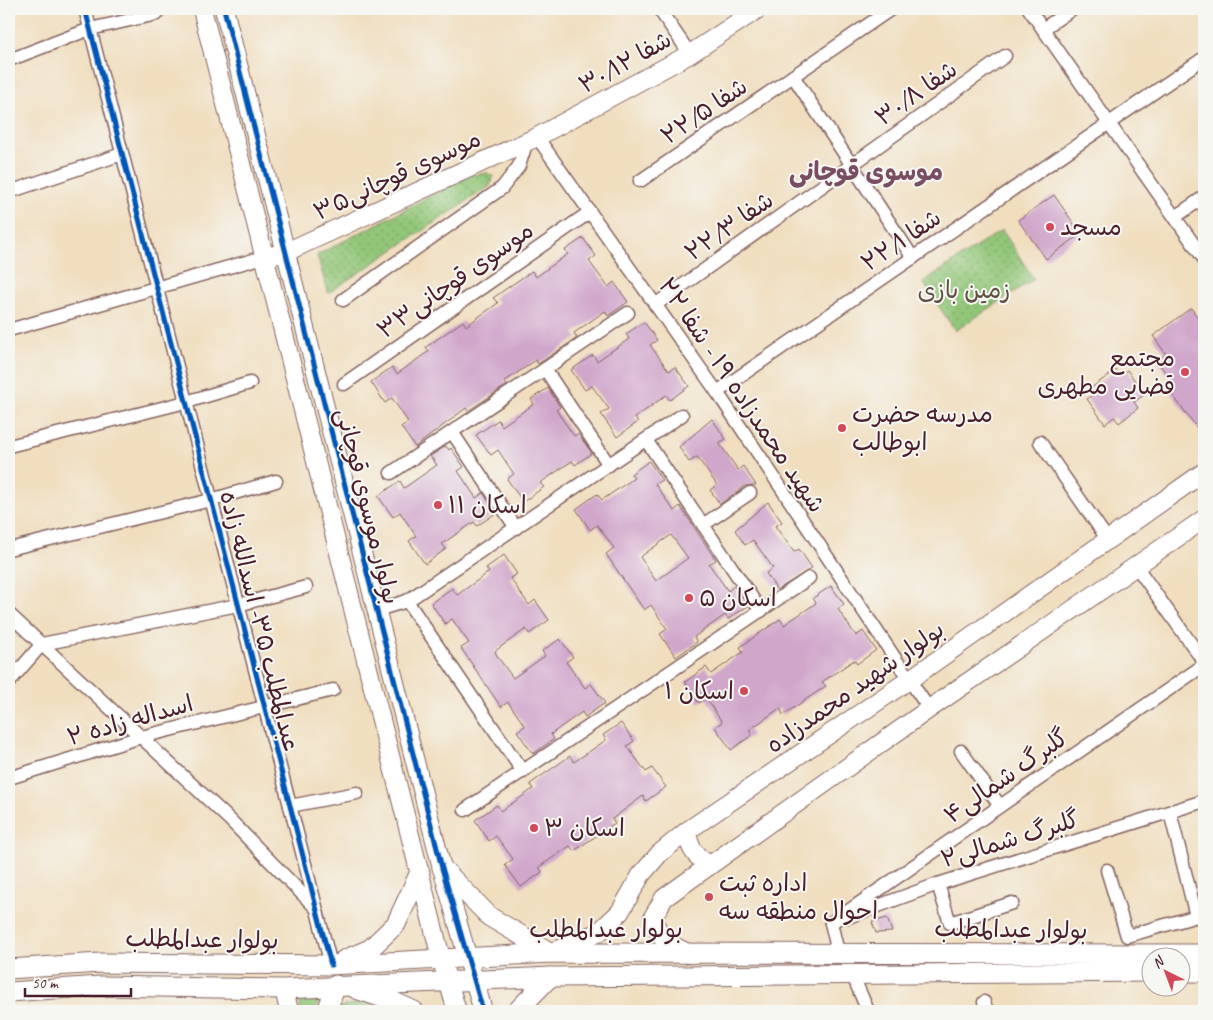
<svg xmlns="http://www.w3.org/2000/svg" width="1213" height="1020" font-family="Caveat,'Playpen Sans Arabic',sans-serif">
  <defs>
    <pattern id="park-dots" width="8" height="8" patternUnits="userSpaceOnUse" patternTransform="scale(1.25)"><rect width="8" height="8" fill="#92c678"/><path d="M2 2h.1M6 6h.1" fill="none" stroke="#79a063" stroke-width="1.8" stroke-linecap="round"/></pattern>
  </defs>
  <rect width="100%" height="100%" fill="#f6f6f2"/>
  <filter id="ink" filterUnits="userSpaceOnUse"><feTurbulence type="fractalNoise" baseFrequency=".02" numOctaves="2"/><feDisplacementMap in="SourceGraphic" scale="10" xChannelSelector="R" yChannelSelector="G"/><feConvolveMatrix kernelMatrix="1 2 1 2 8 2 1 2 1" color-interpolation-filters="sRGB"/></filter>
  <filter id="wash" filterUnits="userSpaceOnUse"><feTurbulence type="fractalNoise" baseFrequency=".0096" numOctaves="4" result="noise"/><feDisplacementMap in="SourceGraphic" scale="20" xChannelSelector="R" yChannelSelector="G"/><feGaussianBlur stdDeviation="1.12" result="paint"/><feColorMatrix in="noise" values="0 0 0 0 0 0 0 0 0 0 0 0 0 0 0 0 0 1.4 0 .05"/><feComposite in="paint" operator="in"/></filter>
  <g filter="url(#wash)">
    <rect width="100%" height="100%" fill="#f0debf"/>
    <g fill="#92c678" stroke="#6e7252">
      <polygon points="319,997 316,1011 300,1011 300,998"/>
      <polygon points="365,1002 401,1011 334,1011 344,1006"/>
    </g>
    <g fill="url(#park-dots)" stroke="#6e7252">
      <polygon points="487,173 493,176 490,186 328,293 317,255 471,175"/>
      <polygon points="1002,230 1034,279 955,331 923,282"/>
    </g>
    <g id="blocks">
      <g fill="#d0a6cb" fill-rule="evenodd">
        <polygon points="1054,195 1081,234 1046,259 1018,220"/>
        <polygon points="583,238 596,256 589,261 608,287 614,282 628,302 608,316 605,311 574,333 577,338 538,364 536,360 504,382 507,385 468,411 466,408 415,447 401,427 408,422 392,398 385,403 371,382 392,367 397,374 429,351 426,347 463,321 466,326 498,303 493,298 510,286 532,271 536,277 568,254 565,250"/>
        <polygon points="1191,308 1204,326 1204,422 1197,428 1168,389 1174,384 1157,361 1166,354 1153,336"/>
        <polygon points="644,322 657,340 650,345 669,371 675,367 689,386 670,400 666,395 635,418 638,422 617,437 601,414 609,409 592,386 585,390 571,370 593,355 597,361 629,339 626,334"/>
        <polygon points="1116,370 1120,376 1127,370 1145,394 1134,402 1138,408 1119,423 1114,417 1105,424 1087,399 1095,393 1091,388"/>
        <polygon points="548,388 560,407 556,410 574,436 578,434 592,453 575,465 572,461 540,483 544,487 523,502 507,479 514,474 498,450 491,455 476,435 498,420 502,426 534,404 531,399"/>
        <polygon points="712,419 726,439 719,443 738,470 743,466 756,485 745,486 720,504 710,490 717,485 697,457 689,462 679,447"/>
        <polygon points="446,446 449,450 451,448 464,467 458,471 476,498 483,493 496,513 477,526 474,522 442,544 446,549 425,564 409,541 416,536 400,512 393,517 378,496 400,481 404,488 437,465 430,456"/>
        <path d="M649,461L662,480L655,484L674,511L680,506L716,560L709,564L728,591L734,586L748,606L728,619L725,615L694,637L697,642L676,657L660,634L667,629L651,605L644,610L606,554L614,548L597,525L590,530L576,509L597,494L602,500L634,478L631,474ZM671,535L688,558L656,581L640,557Z"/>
        <polygon points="768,502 782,522 775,526 794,552 799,549 812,568 777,590 766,573 773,568 753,540 745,545 735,530"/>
        <polygon points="504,555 517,574 510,578 529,605 535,600 549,620 529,634 526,629 495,651 497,656 513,678 545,656 542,651 560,639 573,657 566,662 585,688 591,684 605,703 585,717 582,712 551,734 554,739 533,754 517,731 525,726 508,702 501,707 461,648 469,643 452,619 445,624 431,603 452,588 457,595 489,572 486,568"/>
        <polygon points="831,586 844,604 838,609 856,636 863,631 876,650 857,664 854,660 822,682 826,686 783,715 780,708 749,730 752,735 731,750 715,727 722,722 706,698 699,703 685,682 706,667 711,674 743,652 740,647 780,619 784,625 816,603 813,598"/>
        <polygon points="621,723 634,741 627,746 646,772 652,768 666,787 646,801 643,796 612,819 615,823 574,851 570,846 539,867 542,872 521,887 505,865 513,859 496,836 489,841 475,820 497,805 501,811 533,789 530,784 570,756 574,762 606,740 603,735"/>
        <polygon points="887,918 892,932 876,933 872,922"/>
      </g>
    </g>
  </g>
  <g filter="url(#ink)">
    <use href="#blocks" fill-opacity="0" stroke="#84625f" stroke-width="1"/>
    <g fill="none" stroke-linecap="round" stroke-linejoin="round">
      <defs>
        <g id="street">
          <polyline points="85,9 331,965"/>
          <polyline points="659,9 690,54"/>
          <polyline points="1029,9 1204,259"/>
          <polyline points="1043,29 1072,9"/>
          <polyline points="9,60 90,29 157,14"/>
          <polyline points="793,76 913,258"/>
          <polyline points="537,137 717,392 929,709"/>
          <polyline points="640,181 891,9"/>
          <polyline points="9,192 122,154"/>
          <polyline points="1175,217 1204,197"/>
          <polyline points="343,300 502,188 519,166 527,141"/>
          <polyline points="655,305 1005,56"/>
          <polyline points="9,330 264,257"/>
          <polyline points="545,369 609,465"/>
          <polyline points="344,384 590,212"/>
          <polyline points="717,392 1204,58"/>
          <polyline points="452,432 516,528"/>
          <polyline points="646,440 761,611"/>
          <polyline points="1040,442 1108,540"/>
          <polyline points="9,446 186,402 250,383"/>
          <polyline points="391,473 628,313"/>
          <polyline points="703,525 750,493"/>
          <polyline points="9,549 211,500 276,481"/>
          <polyline points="1136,566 1204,662"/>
          <polyline points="407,601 523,772"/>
          <polyline points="377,610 407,601 682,415"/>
          <polyline points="9,614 229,819 316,908"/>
          <polyline points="9,682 42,644 238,605 306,587"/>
          <polyline points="961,751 1000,806"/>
          <polyline points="9,778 141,737 333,690"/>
          <polyline points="290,806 357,793"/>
          <polyline points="465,810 809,578"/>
          <polyline points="1170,812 1196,916"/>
          <polyline points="1107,870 1127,936 1204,914"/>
          <polyline points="938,884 950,923 1012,903"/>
          <polyline points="848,917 938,884 1204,801"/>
          <polyline points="831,923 1204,665"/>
          <polyline points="831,923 838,952"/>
          <polyline points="852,974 868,1011"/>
          <polyline points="984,1002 987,1011"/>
        </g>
        <g id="secondary">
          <polyline points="202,9 441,958 457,1011"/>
          <polyline points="224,9 442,868 483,1011"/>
          <polyline points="274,255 286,252 537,137 690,54 758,9"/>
          <path d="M687,831C689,848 695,857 710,865"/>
          <polyline points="551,953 599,932 620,912 641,875 659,854 687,831 909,680 1204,472"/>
          <path d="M690,954C667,943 660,942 653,917L664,898L929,709L1204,519"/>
          <polyline points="284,989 289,1011"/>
        </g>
        <g id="primary">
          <polyline points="442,868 490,917 551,953"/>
          <polyline points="344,960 370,949 396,924 420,872"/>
          <polyline points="9,969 100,963 331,965 551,953 1204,954"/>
          <polyline points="1180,972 1204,972"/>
          <polyline points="356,989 392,1001 414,1011"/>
          <polyline points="9,992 101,986 284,989 550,977 1150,972"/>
          <polyline points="327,1011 336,985"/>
          <polyline points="517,1011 550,977"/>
        </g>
      </defs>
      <use href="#street" stroke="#84625f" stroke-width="15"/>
      <use href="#secondary" stroke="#84625f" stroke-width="20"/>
      <use href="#primary" stroke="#84625f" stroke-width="21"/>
      <use href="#street" stroke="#fff" stroke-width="12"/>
      <use href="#secondary" stroke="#fff" stroke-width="18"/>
      <use href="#primary" stroke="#fff" stroke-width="19"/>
      <defs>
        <g id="cycleway">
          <polyline points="85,9 331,965"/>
          <polyline points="224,9 442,868 483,1011"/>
        </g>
      </defs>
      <use href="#cycleway" stroke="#f6f6f2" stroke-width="8"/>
      <use href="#cycleway" stroke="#0057b8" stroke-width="5"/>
    </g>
  </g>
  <g fill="#d1495b" stroke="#f6f6f2" stroke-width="2">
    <circle cx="1050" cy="227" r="5"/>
    <circle cx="1185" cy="372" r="5"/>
    <circle cx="842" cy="428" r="5"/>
    <circle cx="438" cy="505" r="5"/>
    <circle cx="689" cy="598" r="5"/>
    <circle cx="744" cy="691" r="5"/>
    <circle cx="534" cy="828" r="5"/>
    <circle cx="709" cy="897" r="5"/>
  </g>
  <g text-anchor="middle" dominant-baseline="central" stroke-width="4" stroke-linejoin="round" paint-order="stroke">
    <g font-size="24" fill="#4a1f2b" stroke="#f6f6f2">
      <text transform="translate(625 62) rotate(-29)">شفا ۳۰/۱۲</text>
      <text transform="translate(916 93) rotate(-35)">شفا ۳۰/۸</text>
      <text transform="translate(704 111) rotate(-34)">شفا ۲۲/۵</text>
      <text transform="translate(397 175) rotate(-25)">موسوی قوچانی۳۵</text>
      <text transform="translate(729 226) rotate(-35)">شفا ۲۲/۳</text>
      <text transform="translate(901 240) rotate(-34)">۲۲/۱ شفا</text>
      <text transform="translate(455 280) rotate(-35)">موسوی قوچانی۳۳</text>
      <text transform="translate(742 395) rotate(56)">شهید محمدزاده ۱۹ - شفا ۲۲</text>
      <text transform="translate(368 506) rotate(76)">بولوار موسوی قوچانی</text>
      <text transform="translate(260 621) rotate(76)">عبدالمطلب ۳۵- اسدالله زاده</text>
      <text transform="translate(855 687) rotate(-35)">بولوار شهید محمدزاده</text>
      <text transform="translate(130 720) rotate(-16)">اسداله زاده ۲</text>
      <text transform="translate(1006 776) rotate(-35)">گلبرگ شمالی۴</text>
      <text transform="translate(1010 839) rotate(-17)">گلبرگ شمالی۲</text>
      <text x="606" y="929">بولوار عبدالمطلب</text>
      <text transform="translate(1011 929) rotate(1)">بولوار عبدالمطلب</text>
      <text transform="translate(202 939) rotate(1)">بولوار عبدالمطلب</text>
    </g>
    <g font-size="24" fill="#4a1f2b" stroke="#f6f6f2" text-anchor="start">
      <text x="1060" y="227">مسجد</text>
      <text x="1175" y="358" text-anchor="end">مجتمع<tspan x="1175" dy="28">قضایی مطهری</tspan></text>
      <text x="852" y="414">مدرسه حضرت<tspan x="852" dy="28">ابوطالب</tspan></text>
      <text x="448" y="505">اسکان ۱۱</text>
      <text x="699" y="598">اسکان ۵</text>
      <text x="734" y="691" text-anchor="end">اسکان ۱</text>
      <text x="544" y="828">اسکان ۳</text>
      <text x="719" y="883">اداره ثبت<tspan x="719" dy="28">احوال منطقه سه</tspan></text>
    </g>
    <g font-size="24" fill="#605142" stroke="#f6f6f2">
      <text x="964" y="290">زمین بازی</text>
    </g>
    <g font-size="25" font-weight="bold" fill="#794e63" stroke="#f6f6f2">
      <text x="866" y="172">موسوی قوچانی</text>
    </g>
  </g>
  <rect width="1213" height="1020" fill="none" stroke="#f6f6f2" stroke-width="30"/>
  <g transform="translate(1166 972) rotate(318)"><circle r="24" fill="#f6f6f2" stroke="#b1a0a2"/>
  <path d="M0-4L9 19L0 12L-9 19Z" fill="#d1495b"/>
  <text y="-8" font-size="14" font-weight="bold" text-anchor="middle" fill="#4a1f2b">N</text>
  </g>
  <path d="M25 988v8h106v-8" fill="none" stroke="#4a1f2b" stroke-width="2.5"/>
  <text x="32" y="988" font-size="15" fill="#4a1f2b" stroke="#f6f6f2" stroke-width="4" paint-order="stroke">50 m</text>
</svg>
